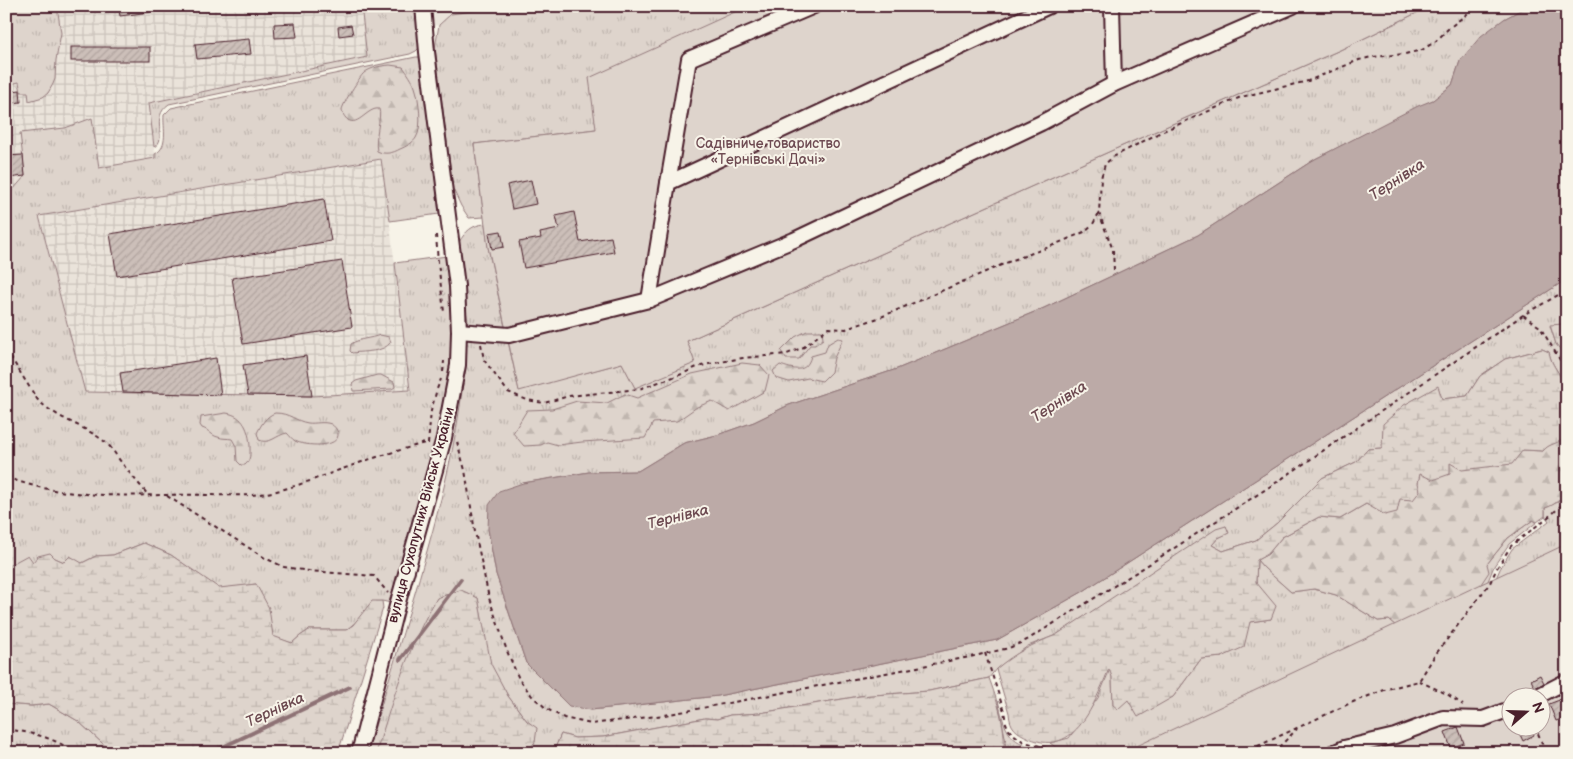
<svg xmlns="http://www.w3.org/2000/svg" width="1573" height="759" font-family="'Balsamiq Sans',sans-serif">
  <defs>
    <pattern id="industrial-grid" width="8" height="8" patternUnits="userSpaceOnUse" patternTransform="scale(1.25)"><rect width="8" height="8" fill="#eae3da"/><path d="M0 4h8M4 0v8" fill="none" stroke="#cac2bb"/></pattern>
    <pattern id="grass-tufts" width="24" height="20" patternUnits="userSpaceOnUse" patternTransform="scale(1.25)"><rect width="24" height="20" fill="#ded4cc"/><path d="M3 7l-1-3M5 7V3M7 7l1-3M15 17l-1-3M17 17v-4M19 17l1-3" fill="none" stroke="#c0b6af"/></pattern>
    <pattern id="forest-firs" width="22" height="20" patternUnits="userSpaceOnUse" patternTransform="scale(1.25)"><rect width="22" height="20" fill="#ded4cc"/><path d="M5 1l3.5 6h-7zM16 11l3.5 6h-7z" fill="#c0b6af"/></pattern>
    <pattern id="wetland-marsh" width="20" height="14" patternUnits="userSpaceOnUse" patternTransform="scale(1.25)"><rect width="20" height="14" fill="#ded4cc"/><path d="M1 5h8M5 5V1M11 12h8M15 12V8" fill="none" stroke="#c0b6af"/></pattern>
    <pattern id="building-hatch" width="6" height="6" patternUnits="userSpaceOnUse" patternTransform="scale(1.25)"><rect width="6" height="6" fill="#ccbfb9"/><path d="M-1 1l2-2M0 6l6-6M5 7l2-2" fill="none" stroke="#b1a49f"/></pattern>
  </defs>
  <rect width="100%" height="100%" fill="#f7f3e8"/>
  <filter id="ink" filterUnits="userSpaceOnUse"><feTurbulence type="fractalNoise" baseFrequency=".02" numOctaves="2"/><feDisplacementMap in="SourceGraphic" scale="10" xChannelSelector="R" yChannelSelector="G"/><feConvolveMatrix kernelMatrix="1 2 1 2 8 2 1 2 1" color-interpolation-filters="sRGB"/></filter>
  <g filter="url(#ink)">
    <polygon fill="#eae3da" points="430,6 563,6 432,26"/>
    <g fill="url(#industrial-grid)">
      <polygon points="6,6 361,6 368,57 149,103 155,158 6,202"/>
      <polygon points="382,159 410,390 312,396 85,392 39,216"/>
    </g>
    <g fill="url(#grass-tufts)" stroke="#947a7c">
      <polygon points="6,6 57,6 61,33 56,60 55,79 53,84 48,93 43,97 29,101 28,92 21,92 19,82 11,84 11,89 6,90"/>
      <polygon points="507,6 536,6 540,10 560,6 819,6 596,129 474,144 484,217 469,218 461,206 453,189 435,48 439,25 451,14"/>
      <path d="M1431,6H1528L1504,19L1460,61L1452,85L1433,100L1315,159L1198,235L1044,308L897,369L789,405L754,422L717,435L684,443L638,471L589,472L523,483L488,529L496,574L526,663L591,710L718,696L997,640L1082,592L1567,279V327L1562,324L1550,326L1556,344L1567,358V401L1562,398C1566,372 1553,373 1549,352L1542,349L1505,359L1480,376L1467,396L1442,399L1438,387L1382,448L1368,449L1356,462L1322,478L1277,523L1256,540L1223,551L1212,545L1218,538L1228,533L1226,526L1056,635L1028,646L996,669L989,678L929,691L860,696L760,713L730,715L717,719L705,718L603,737L575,738L561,734L553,753H526L535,742L536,728L527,721L508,696L490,664L478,598L460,590L437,598L377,753H367C383,699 399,646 415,593C439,510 464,424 466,337H507L519,390L622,363L635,387L694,363L687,341L1113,150L1340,50Z"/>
      <path d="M405,8C423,9 419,33 420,47L416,51L410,54L169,104C149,118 169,139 154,147L149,103L367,57L362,14Z"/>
      <path d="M416,57H419L422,61L439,214L390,221L381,159L39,216L85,392L312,396L410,390L395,263L447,256L452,286V364L441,425L391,603L382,601L346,630H309L300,636L292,643L273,637L271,626L256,584L219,589L171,555L144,543L113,555L96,556L82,563L64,562L55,558L6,567V198L25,176L20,133L65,128L92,118L99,168L155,158V154C169,147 163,128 164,115L171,108Z"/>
      <path d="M485,224L488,247L506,332L468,326L459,242C466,231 472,225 485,224Z"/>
      <polygon points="1567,490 1567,556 1503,579 1493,585 1500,569 1512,549 1549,521 1545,516 1545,508 1558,502"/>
      <polygon points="1533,520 1537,522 1509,544 1494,566 1488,581 1326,753 1075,753 1068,751 1062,752 1050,743 1069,738 1098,698 1110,669 1112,677 1113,705 1128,700 1173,697 1201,659 1222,657 1250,622 1271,619 1256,582 1257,560 1264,568 1291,592 1314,589 1336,595 1378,621 1389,620 1402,631 1487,564 1508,538"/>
      <path d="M998,701C1003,718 1004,736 1023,744C1031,748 1040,748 1049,753H1003L1006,742Z"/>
      <polygon points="6,704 31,706 49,704 78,721 113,753 6,752"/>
    </g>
    <g fill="url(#forest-firs)" stroke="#947a7c">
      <path d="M390,65L403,67C407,72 413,81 415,87C419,98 423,128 416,138C413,143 405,147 400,149C393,153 385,155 377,151C374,138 382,117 379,109C368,107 358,127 348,120C345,118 342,113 342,110C342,105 360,76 364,73C371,67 382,66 390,65Z"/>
      <polygon points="807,331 822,331 823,339 815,345 810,345 799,359 786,359 781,351 795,337"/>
      <path d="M380,335L389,337L391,342C383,353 365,351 352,353L350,351L351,344C360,338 370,339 380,335Z"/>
      <path d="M838,338L843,339L834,358L831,372L822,381L808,378L789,382L776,378L773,371L780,365C793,369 806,375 811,356L825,352L828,344Z"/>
      <polygon points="742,363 760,365 769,375 765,391 729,411 712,401 697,407 677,421 653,423 645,438 582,442 558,445 547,442 541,445 524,446 513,433 527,410 552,409 577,401 607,403 625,394 637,398 692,374"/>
      <polygon points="377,375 381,375 394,382 395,387 392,389 353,391 352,384 356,381"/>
      <path d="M226,413C244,415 249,431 250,446C250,454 251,460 245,465H241L237,461L236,446L232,439C227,438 223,439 218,437C212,436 209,430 202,428L200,425L201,417Z"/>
      <path d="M275,413C290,413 295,421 308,423C315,424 323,421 331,424C334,426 337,429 338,433C340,449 304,446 295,441C292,439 290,436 287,433C276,435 270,445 259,440L257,433C261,425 266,416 275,413Z"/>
      <path d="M1567,432C1567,442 1569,486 1566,491C1562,499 1553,506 1545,508V516L1537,522L1533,520L1508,538L1487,564L1489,572L1475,593L1402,631L1389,620L1378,621L1336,595L1314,589L1291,592L1264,568L1257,560L1268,554L1282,537L1319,517L1340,519L1366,504L1385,514L1400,498L1418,483L1420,473L1449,463L1523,450L1543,451L1548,446L1561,440Z"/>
    </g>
    <g fill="url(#wetland-marsh)" stroke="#947a7c">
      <polygon points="1563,324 1567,327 1567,358 1556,344 1550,325"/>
      <path d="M1542,349L1549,352C1553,373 1566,372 1562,398L1567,401C1567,413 1571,433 1560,441C1553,445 1549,444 1543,451L1523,450L1512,464L1462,470L1450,463V474L1433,480L1420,474L1418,483L1420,491L1413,500L1400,499L1397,512L1385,515L1366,504L1340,519L1319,517L1282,537L1268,554L1257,560L1256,582L1276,606L1271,619L1250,622L1244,647L1222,657L1201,659L1173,697L1138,717L1128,700L1118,709L1113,705L1112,677L1109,669C1095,701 1076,759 1029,738C1016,732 1010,728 1009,713L996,669C1015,653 1033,644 1056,635L1216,529L1226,526L1229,533L1218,538L1212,545L1223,551L1256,540L1277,523L1322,478L1356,462L1368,449L1382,448L1383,424L1404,405L1438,386L1442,399L1467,396L1480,376L1505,359Z"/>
      <polygon points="144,543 171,555 219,588 256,584 269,608 273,636 292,643 300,636 309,630 346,630 353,625 372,601 382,601 383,608 338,753 113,753 78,721 49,704 31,706 6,704 6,567 28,555 33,562 38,556 50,553 55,558 64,562 70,556 82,563 96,556 113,555"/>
      <path d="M461,590L478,598L491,664L508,696L527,721L537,728L535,742L526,753H376C393,700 408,645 437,598Z"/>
      <path d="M989,678C996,697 1008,732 1003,753H553L561,734L575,738L603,737L705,718L717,719L730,715L760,713L860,696L929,691Z"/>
    </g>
    <g fill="#ded4cc" stroke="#947a7c" fill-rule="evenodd">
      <polygon points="748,6 1431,6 1340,50 1113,150 687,341 695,363 635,388 622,363 519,391 488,247 474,144 596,129 589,78"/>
      <path d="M1567,543V753H1122L1560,547ZM1510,696H1540V726H1510Z"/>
    </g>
    <polygon fill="#bcaaa7" stroke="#8e7275" points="1528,6 1567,6 1567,279 1082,592 997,640 718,696 591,710 569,706 526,663 496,574 488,529 489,505 499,491 523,483 589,472 638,471 684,443 717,435 754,422 789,405 897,369 1044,308 1198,235 1315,159 1418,106 1433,100 1452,85 1460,61 1481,36 1504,19"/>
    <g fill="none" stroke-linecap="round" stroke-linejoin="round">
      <g stroke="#8e7275" stroke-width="4">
        <polyline points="400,660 461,579"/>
        <polyline points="210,753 350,687"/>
      </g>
    </g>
    <g fill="url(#building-hatch)" stroke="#4a1f2b">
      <polygon points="118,6 150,6 150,12 120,16"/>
      <polygon points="295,23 297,37 275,38 274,24"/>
      <polygon points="351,25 353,34 339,36 338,27"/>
      <polygon points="249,39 251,54 197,59 195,44"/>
      <rect x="71" y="47" width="79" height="14"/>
      <polygon points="20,90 21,102 6,104 6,92"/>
      <polygon points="23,155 25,176 8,178 7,171 6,172 6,156"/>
      <polygon points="531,180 536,204 512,209 507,185"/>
      <polygon points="324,199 331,241 117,276 110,234"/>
      <polygon points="574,212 580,242 611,237 614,252 524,268 519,242 541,238 540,233 559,229 556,216"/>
      <polygon points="501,231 504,247 492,249 489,233"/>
      <polygon points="342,261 352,327 243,344 232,278"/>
      <polygon points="306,356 312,396 248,395 243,365"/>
      <polygon points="216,358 221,395 123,392 120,373"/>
      <polygon points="1540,675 1544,683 1535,688 1531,680"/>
      <polygon points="1562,699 1567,711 1567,717 1556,721 1549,704"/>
      <polygon points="1516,726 1530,726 1534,735 1523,741"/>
      <polygon points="1458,727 1464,743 1451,748 1445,732"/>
    </g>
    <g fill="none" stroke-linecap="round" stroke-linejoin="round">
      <defs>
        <g id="minor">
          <polyline points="1112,6 1114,84"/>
          <polyline points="668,183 689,59 814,6"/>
          <polyline points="649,300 668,183 1049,6"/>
          <polyline points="459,331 509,335 649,300 794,240 1041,123 1114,84 1293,6"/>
          <polyline points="1538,696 1567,681"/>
          <polyline points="359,753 398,602 444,438 458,365 459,331 457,286 427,52 423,6"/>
          <polyline points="1333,753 1344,748 1395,736 1443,718 1483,719 1510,709"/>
        </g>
      </defs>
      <use href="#minor" stroke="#4a1f2b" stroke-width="18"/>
      <g stroke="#4a1f2b" stroke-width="2" stroke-dasharray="4 4" stroke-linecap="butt">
        <polyline points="436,235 438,262 444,312"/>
        <polyline points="1114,270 1113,250 1099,213 1101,178 1105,164 1113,157 1161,132 1241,97 1308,81 1359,60 1372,57 1405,54 1422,50 1436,41 1448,29 1477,6"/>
        <polyline points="1523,315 1540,327 1560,360 1567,366"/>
        <polyline points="481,344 484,360 508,392 527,400 544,403 569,396 639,389 682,374 697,367 709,364 743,358 787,354 804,347 828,328 846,329 881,317 1013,260 1049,247 1084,232 1093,224 1099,213"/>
        <path d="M6,350L37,399C56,419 84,425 105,442C112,447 116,456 122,463C130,474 140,485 149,496"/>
        <polyline points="6,359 7,352"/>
        <polyline points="443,372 444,361"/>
        <polyline points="457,442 465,470 475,532 489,598 507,651 519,679 532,696 547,709 564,718 591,724 665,715 970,657 1009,648 1027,640 1151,563 1277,482 1523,315 1567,290"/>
        <polyline points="428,444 431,411 437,389 441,379"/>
        <polyline points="6,467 11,479"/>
        <path d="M6,477C58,497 110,496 164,495C194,494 223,496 252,495C286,492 316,478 348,467C374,457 401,450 428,442"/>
        <polyline points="167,496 265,558 284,567 309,571 374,576 388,593"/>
        <polyline points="985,653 1004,711 1006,723 1009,730 1013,734 1024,742 1044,747 1058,753"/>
        <polyline points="1419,681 1447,694 1463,705"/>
        <polyline points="1535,726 1546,753"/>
        <path d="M6,729C33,733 53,737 76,753"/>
        <polyline points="1243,753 1353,702 1387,689 1419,681 1435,655 1490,583 1497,568 1511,546 1552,514 1567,500"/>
        <polyline points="1273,753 1297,729"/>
      </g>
      <use href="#minor" stroke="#f7f3e8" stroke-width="14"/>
    </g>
  </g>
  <g text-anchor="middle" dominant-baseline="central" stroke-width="4" stroke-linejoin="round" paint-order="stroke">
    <g font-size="14" fill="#6f4c53" stroke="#f7f3e8">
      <text x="768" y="143">Садівниче товариство<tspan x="768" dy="16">«Тернівські Дачі»</tspan></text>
    </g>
    <g font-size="14" fill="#4a1f2b" stroke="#f7f3e8">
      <text transform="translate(421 515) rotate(-75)">вулиця Сухопутних Військ України</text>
    </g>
    <g font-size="15" font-style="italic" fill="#6c4950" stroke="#f7f3e8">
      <text transform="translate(1397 180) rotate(-33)">Тернівка</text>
      <text transform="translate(1059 402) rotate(-33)">Тернівка</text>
      <text transform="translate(678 517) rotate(-14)">Тернівка</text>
      <text transform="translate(275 710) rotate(-25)">Тернівка</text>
    </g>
  </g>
  <rect width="1573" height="759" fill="none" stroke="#f7f3e8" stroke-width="25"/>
  <rect x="12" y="12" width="1548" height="734" fill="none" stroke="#4a1f2b" stroke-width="2" filter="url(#ink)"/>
  <g transform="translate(1526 712) rotate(70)"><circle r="24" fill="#f7f3e8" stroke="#b29e9c"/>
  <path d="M0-4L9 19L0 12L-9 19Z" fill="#4a1f2b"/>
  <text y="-8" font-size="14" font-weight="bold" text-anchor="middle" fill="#4a1f2b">N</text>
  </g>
</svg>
